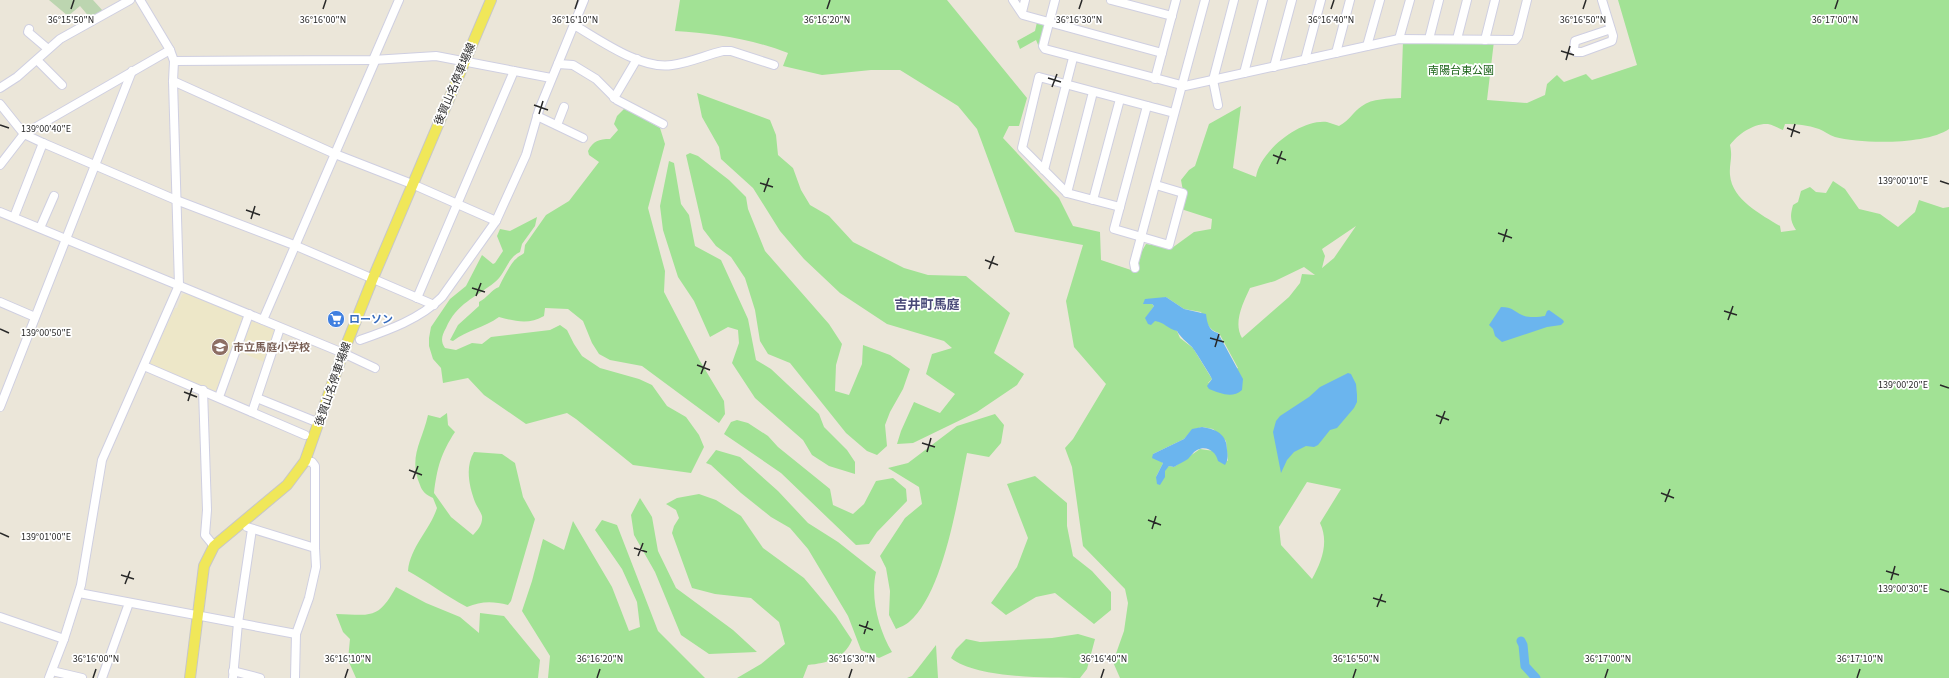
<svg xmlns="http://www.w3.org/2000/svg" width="1949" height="678" font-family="'Source Sans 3','Noto Sans JP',sans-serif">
  <rect width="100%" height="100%" fill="#ebe6d9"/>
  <g fill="#ede7c8">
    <polygon points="186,293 246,318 216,394 148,366 175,308 177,308 182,295"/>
    <polygon points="250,320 277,331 266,363 238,351"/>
  </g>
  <g fill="#a2e295" fill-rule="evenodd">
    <path d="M680,0H947L1027,98L1019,126H1009L1003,138L1059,198L1073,226L1100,232L1101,260L1131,270L1146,244L1172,248L1194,232L1211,229L1212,219L1181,209L1183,191L1181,180L1189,170L1195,166L1209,124L1241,106L1233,168L1256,177C1260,151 1300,119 1327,122C1331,123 1335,125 1339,126C1351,119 1352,113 1362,106C1372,98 1389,99 1401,98L1403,41H1494L1487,100L1527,103L1545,95L1547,84L1557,75L1564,82L1586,74L1592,80L1637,65L1618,0H1949V129C1926,145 1861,144 1835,137C1829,135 1824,131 1819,129C1808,125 1796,124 1785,124L1783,130C1778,128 1773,125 1768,124C1754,123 1738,134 1730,145C1733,158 1729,164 1730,175C1732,200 1762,215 1780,226L1781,232L1796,230C1790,221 1790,216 1793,205L1798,202L1801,191L1810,187L1816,192L1826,193L1833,181L1845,189L1859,209L1880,214L1898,227L1915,212L1919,200L1943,208L1949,207V678H1120L1113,662L1124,631L1128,603L1125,589L1083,546L1072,467L1065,448L1073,439L1106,384L1074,347L1066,301L1083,245L1015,232L977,129L958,106L900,70H871L822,75L783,66L788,53C752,39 713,33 675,31ZM1356,226L1334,258L1322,268L1325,256L1322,249ZM1304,267L1315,275L1302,274L1300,283L1289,297L1242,338C1233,323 1243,303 1250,288L1275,281ZM1166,297L1184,309L1201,312C1205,320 1209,331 1219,333L1238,368L1208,383L1212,379L1193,348L1180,338L1177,331L1162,322L1146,318L1154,306L1152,304H1144ZM1202,427L1213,429L1226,441L1228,461L1214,451L1200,449L1174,467L1169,466L1156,477L1163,463L1153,454L1184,439L1192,430ZM1307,482L1341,489L1320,523C1329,542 1322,561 1312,579L1281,545L1279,527Z"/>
    <polygon points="1037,22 1043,24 1045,27 1039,47 1036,40 1020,49 1017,41 1035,31"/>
    <polygon points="697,93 770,120 776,135 778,155 793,168 801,190 810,205 829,216 853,242 904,268 928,275 966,276 1010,313 994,353 1024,374 1017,385 977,412 913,443 897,444 901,431 914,402 940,413 955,394 926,374 932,354 952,348 944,341 887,324 840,293 804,259 780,231 753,188 721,159 719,147 702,117"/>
    <path d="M625,108L660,128L665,144L648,208L665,271L664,292L700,361L724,401L725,414L719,423L642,366L610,360L599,354L592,343L583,321L568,309L545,308L544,316C529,325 514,321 499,317C484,328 467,330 453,341L450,340L458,325L479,306V302C487,298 491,290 499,287C501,282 512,261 516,259C518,256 521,256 524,253L525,245L546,215L569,201L599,162L589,155L588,151C593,141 599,139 610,139L618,130L614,124L617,116Z"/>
    <polygon points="690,153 698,156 729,180 746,197 748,209 765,251 829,324 842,344 836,365 835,391 849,395 862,364 863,345 890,355 910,369 903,389 890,412 885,425 887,446 877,455 867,451 846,433 790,363 768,354 760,341 755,310 745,278 731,257 716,246 703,229 686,155"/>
    <polygon points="669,161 674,163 681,204 689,215 695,246 721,260 748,319 756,360 771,369 819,414 824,427 847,450 855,462 855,474 829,466 812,455 803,440 755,398 732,363 739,343 738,330 728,327 710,337 694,301 678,277 663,230 660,206"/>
    <path d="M537,217L535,226L522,244L520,252C507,258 506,273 495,282C475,298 457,303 446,328C442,335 440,341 445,348L456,350L472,343L482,344L491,337L550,330L560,325L567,330L574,344L582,356L600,368L639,379L652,385L667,406L686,417L699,435L704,447L691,473L633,465L576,419L567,413L526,424L484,395L468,378L443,383L441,368L433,359L429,346V338L431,327L450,299L466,286L482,255L493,264L495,263L503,251L497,236L500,229L510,231Z"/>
    <path d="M447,413L448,425L455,432C441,453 437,468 434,493L451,517L473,535C478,530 483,524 482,516C481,512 477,507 475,502C469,486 465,467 474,452L502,454L515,463L523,497L535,519L511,601L508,605C493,601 481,601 467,607C446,596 428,582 408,571C410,547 430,530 437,508L433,498C426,495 422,491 420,485C408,457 422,442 428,415L440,418Z"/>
    <path d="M995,414L1004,425L1001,443L989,457L967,453C958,497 944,593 909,622C906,625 900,627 896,629L889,615L890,591L886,568L880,556L905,518L922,504L919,487L888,468L908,463L957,426Z"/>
    <polygon points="737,420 748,423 768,436 778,447 830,489 833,505 853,514 864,504 876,481 893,478 906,489 907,501 877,532 869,544 856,545 781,473 724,434 731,422"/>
    <path d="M716,450L740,457L778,491L808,523L838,542L876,572C870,598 879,630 892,652L879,658L861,650L848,616L808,549L790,528L771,517L741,493L711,465L706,463Z"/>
    <polygon points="1035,476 1067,503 1067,526 1073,556 1092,571 1111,592 1111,610 1094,624 1055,593 1036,597 1006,615 991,603 1017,567 1028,538 1007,484"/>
    <path d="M699,494L716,500L741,516L763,548L804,578L836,616L852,640C844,659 827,663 808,665L803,678H737L761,664L785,644L779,622L751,598L715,594L692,588L672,533L674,526L679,518L676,510L666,504L677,498Z"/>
    <polygon points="640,498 652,517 658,551 676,588 733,630 757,652 709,654 681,635 655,572 634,535 631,515"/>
    <polygon points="602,520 617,525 658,631 705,678 548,678 550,656 522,611 532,581 543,539 564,550 573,521 612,587 629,631 640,627 637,602 622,569 595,530"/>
    <path d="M396,587L426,603L460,617L479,633L480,613L504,616L540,660L538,678H356L348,660L350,639L343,632L336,614C371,615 378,620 396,587Z"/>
    <path d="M1078,634L1095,639L1087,669L1080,678C1047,678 975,678 951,658L956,649L966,639L980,642L1052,638Z"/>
    <polygon points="936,645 938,678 907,678 912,676"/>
  </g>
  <polygon fill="#bcd5b0" points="49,0 93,0 103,11 91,19 80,6 68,16"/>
  <g fill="#6bb5ee">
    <path d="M1166,297L1184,309L1206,314C1207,323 1209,331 1218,333L1243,379L1242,390C1232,399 1220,393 1209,389L1207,386L1212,379C1212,378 1194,349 1192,347C1186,341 1181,338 1177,331C1168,329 1164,322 1155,321L1151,325L1148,324L1145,318L1154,306L1152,304H1143L1145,299Z"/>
    <path d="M1501,307C1513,307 1513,311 1522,315C1527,318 1540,317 1545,316L1547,311L1549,310L1563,320L1564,322L1561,325L1547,327L1502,342L1495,336L1493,329L1489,325Z"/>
    <polygon points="1348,373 1351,374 1356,384 1357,395 1357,402 1354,408 1337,428 1330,430 1318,445 1314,447 1306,446 1294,452 1287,460 1281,473 1273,432 1276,421 1280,416 1309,397 1320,387"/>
    <path d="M1202,427C1216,429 1227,434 1227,450C1228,456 1228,460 1225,465L1218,461C1216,452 1207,445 1197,450C1193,452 1191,456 1188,459C1184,462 1178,464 1174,467L1169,466L1165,471V477L1160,485L1157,484L1156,477L1163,463L1152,458L1153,454L1184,439L1192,429Z"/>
  </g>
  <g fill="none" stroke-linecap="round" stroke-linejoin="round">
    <polyline stroke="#6bb5ee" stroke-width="9" points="1521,641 1523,645 1525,666 1536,678"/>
    <defs>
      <g id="minor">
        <polyline points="1013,0 1023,15 1162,53"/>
        <polyline points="1055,0 1043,46 1045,49 1185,86 1399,39 1515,40 1518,36 1527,0"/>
        <polyline points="1111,0 1172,16"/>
        <polyline points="1602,0 1613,36 1612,41 1582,52 1576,52 1574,49 1575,41 1611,29"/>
        <polyline points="1022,12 1025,0"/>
        <path d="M574,25C600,40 641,70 672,65C689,63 706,55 723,51H731L774,65"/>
        <polyline points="29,29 28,32 48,49"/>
        <polyline points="1399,39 1410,0"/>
        <polyline points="1429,39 1439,0"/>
        <polyline points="1457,39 1467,0"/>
        <polyline points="1485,40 1495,0"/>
        <polyline points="1367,46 1380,0"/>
        <polyline points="1336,53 1350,0"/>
        <polyline points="37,60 62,85"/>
        <polyline points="373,60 399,0"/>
        <polyline points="1305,60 1321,0"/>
        <polyline points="174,61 373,60 436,56 551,78"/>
        <polyline points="558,64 573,65 596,79 617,100 663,124"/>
        <polyline points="1274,67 1292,0"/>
        <polyline points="1244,73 1263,0"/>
        <polyline points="1155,79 1176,0"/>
        <polyline points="173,81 335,154 412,184 496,221"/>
        <polyline points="0,88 17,77 60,39 130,0"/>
        <polyline points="614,98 637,59"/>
        <polyline points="0,104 24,134 43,143 176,200 294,245 434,305"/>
        <polyline points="1218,105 1213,80 1234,0"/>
        <polyline points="1147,106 1114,229 1169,245 1183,193 1156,185"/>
        <polyline points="537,116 583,138"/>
        <polyline points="557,125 564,107"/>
        <polyline points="0,165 24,134 170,50"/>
        <polyline points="1044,170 1073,58"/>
        <polyline points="1067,193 1093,92"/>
        <polyline points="1093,200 1120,99"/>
        <polyline points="1120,207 1067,193 1022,148 1039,77 1174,113"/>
        <polyline points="0,212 343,353 375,368"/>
        <polyline points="14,217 43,143"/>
        <polyline points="40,228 54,196"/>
        <polyline points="1135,268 1134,263 1205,0"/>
        <polyline points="417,298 514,71"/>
        <polyline points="0,302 35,317"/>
        <polyline points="263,320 376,59"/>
        <path d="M360,340C389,330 420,319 442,297L496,221L526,155L539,110L584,0"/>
        <polyline points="144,366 305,435"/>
        <polyline points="203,390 207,510 205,535 214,546"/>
        <polyline points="219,397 249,314"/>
        <polyline points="257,398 319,423"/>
        <polyline points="0,407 132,71"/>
        <polyline points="252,412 280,328"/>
        <polyline points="247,527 315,548"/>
        <polyline points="79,593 296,634"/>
        <polyline points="0,617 64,639"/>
        <polyline points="52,671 82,678"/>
        <polyline points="233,671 260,678"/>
        <polyline points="49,678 64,639 81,585 102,460 179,285 173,81 174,61 170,50 140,0"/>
        <polyline points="102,678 129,603"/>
        <polyline points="233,678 238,623 252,529"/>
        <polyline points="295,678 296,634 309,598 316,567 315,548 315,466 312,462 305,461"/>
      </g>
      <polyline id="major" points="190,678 204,566 214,546 287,485 305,461 343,353 373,278 491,0"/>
    </defs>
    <use href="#minor" stroke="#cfcfe1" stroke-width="10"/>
    <use href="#major" stroke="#c7c7c7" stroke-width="12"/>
    <use href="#minor" stroke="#fff" stroke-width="8"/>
    <use href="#major" stroke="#f0e759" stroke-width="10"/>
  </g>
  <path fill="none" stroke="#282828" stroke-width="1.5" d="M71,9L74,0M323,9L326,0M575,9L578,0M827,9L830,0M1079,9L1082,0M1331,9L1334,0M1583,9L1586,0M1835,9L1838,0M1561,51L1574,55M1566,60L1570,46M1048,78L1061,82M1052,87L1057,74M534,105L548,110M539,114L543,101M0,125L9,128M1787,128L1800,133M1791,137L1795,124M1273,155L1286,160M1277,164L1282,151M1940,181L1949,184M760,183L773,187M764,192L769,178M246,210L260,215M251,219L255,206M1498,233L1512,238M1503,242L1507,229M985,260L998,265M989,269L994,256M472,288L485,292M476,296L481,283M1724,311L1737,315M1728,320L1733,306M0,329L9,333M1210,338L1224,342M1215,347L1219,334M697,365L710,370M701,374L706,361M1940,385L1949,388M184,392L197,397M188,401L192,388M1436,415L1449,420M1440,424L1445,411M922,443L935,447M927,452L931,438M409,470L422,475M413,479L418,466M1661,493L1674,498M1665,502L1670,489M1148,520L1161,525M1152,529L1156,516M0,533L9,537M634,548L647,552M638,556L643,543M1886,571L1899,575M121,575L134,579M1891,580L1895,566M125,584L130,571M1940,589L1949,592M1373,598L1386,602M1377,607L1382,594M859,625L873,630M864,634L868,621M93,678L96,669M345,678L348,669M597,678L600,669M849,678L852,669M1101,678L1104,669M1353,678L1356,669M1605,678L1608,669M1857,678L1860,669"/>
  <defs>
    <symbol id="supermarket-disc" viewBox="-11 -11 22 22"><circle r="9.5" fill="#3f7fe0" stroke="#fff"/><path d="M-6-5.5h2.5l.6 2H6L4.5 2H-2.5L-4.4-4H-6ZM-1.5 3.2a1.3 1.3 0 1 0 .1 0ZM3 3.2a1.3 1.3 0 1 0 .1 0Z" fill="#fff"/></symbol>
    <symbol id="school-disc" viewBox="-11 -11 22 22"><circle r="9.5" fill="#8d6e63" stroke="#fff"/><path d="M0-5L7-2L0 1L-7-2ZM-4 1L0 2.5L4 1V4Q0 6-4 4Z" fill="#fff"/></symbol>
  </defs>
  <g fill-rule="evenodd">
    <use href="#supermarket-disc" x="326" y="309" width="20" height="20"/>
    <use href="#school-disc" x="210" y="337" width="20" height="20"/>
  </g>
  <g text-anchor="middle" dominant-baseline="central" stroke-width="3.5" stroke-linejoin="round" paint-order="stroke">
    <g font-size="11" fill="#1c6419" stroke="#fff">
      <text x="1461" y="70">南陽台東公園</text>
    </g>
    <g font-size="11" fill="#282828" stroke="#fff">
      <text transform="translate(455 84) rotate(-67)">後賀山名停車場線</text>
      <text transform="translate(333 384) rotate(-71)">後賀山名停車場線</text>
    </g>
    <g font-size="11" font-weight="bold" fill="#366cbe" stroke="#fff" text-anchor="start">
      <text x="349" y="319">ローソン</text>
    </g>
    <g font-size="11" font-weight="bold" fill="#785e54" stroke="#fff" text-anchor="start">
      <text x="233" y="347">市立馬庭小学校</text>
    </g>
    <g font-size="13" font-weight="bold" fill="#494978" stroke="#fff">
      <text x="927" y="305">吉井町馬庭</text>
    </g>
  </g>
  <g font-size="10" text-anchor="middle" fill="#282828" stroke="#fff" stroke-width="3.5" stroke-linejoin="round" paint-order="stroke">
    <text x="1583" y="23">36°16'50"N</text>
    <text x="71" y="23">36°15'50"N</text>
    <text x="323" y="23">36°16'00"N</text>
    <text x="575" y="23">36°16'10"N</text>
    <text x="827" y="23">36°16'20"N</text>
    <text x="1079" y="23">36°16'30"N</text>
    <text x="1331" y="23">36°16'40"N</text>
    <text x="1835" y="23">36°17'00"N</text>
    <text x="46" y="132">139°00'40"E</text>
    <text x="1903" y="184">139°00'10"E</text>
    <text x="46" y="336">139°00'50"E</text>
    <text x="1903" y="388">139°00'20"E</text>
    <text x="46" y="540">139°01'00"E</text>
    <text x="1903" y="592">139°00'30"E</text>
    <text x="96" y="662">36°16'00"N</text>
    <text x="348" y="662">36°16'10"N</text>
    <text x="600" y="662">36°16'20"N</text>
    <text x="852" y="662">36°16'30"N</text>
    <text x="1104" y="662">36°16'40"N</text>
    <text x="1356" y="662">36°16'50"N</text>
    <text x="1608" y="662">36°17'00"N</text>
    <text x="1860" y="662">36°17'10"N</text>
  </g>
</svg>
